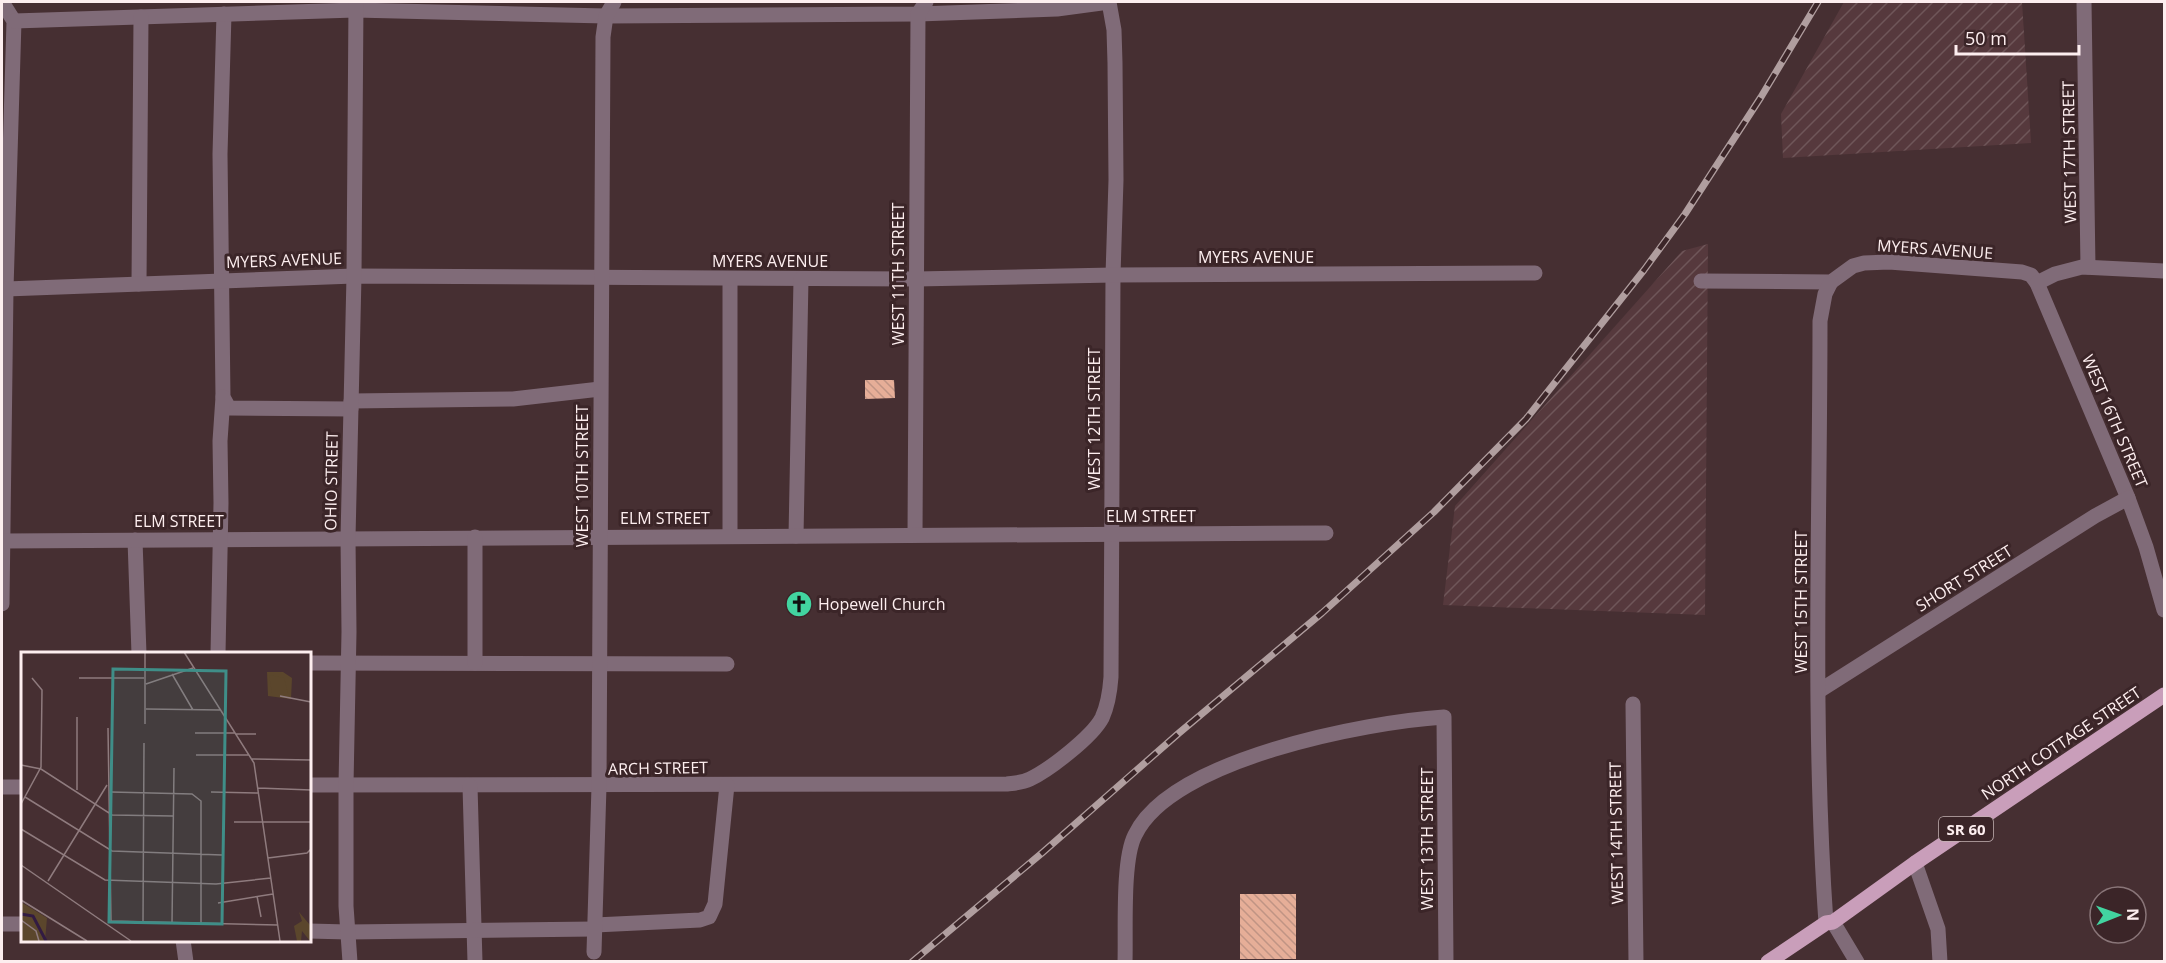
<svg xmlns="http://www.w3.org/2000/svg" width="2166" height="963" font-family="'Open Sans',sans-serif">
  <defs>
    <pattern id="industrial-furrows" width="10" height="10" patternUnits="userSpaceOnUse" patternTransform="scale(1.5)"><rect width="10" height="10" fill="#56393d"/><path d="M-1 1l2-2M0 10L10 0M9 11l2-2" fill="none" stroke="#6f5659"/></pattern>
    <pattern id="building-back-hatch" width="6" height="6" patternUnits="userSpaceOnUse" patternTransform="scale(1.5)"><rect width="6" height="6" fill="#e6ae98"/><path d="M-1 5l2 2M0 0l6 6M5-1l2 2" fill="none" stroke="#c09484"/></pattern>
  </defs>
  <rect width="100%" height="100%" fill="#462f32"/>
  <g fill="url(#industrial-furrows)">
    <polygon points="1844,2 2022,2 2031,143 1783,158 1781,114"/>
    <polygon points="1708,244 1705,615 1443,605 1455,506 1682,251"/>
  </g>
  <g fill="url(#building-back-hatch)">
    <polygon points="865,380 894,380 895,398 865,399"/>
    <rect x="1240" y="894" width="56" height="65"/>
  </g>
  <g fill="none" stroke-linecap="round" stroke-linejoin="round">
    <g stroke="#806b78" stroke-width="15">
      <polyline points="2,2 14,21 6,289 2,604"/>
      <polyline points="2084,2 2088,267"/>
      <polyline points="224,14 220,154 223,397 229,408 351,409"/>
      <path d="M14,21L355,10L606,16L918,14L1057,9L1109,2L1114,30L1115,63L1116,180L1113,275L1111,677C1110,691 1108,705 1102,718C1092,737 1049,770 1030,779C1022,783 1015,783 1007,784L309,785"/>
      <polyline points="730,279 730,536"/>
      <polyline points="1701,281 1831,282 1853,266 1864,263 1889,262 2022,272 2031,275 2037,283 2128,498 2146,547 2164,610"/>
      <polyline points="2037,283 2055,274 2082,267 2164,271"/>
      <polyline points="139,284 141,17"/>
      <polyline points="6,289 354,276 916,279 1113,275 1535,273"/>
      <polyline points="351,401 513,399 600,389"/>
      <polyline points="915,535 918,14 926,2"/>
      <polyline points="796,536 801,279"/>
      <polyline points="135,540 139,654"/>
      <polyline points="4,541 1326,533"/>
      <polyline points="218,654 221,503 220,441 223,397"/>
      <polyline points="309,663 727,664"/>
      <polyline points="475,663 475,537"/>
      <polyline points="1819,691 2095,516 2128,498"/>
      <polyline points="1633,704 1636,962"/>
      <polyline points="470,786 475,962"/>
      <polyline points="2,787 22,787"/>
      <polyline points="1915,863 1938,929 1940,962"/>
      <polyline points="1833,922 1857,962"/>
      <path d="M1826,923C1812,723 1820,521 1820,321L1825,294L1831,282"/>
      <polyline points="2,924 22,924"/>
      <polyline points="595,925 700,920 709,917 715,904 727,785"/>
      <polyline points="309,931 348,932 595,929"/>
      <polyline points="183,940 186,962"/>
      <polyline points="594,952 599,786 603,37 606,16 614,2"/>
      <polyline points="350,962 346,906 346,785 349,632 348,538 354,276 356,2"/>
      <path d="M1125,962C1126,931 1122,860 1135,835C1171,759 1366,722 1444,717L1446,962"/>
    </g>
    <polyline stroke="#c99eba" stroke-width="15" points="1768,962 1826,923 1833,922 1915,863 2164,695"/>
    <defs>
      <polyline id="rail" points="912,962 1042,853 1179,733 1322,613 1434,512 1526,419 1644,270 1685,214 1761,97 1818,2"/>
    </defs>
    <use href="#rail" stroke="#b09e9f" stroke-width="7"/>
    <use href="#rail" stroke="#3b2528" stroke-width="4.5" stroke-dasharray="14" stroke-linecap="butt"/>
  </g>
  <defs>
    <symbol id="church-disc" viewBox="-11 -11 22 22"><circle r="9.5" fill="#42d4a0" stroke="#3b2528"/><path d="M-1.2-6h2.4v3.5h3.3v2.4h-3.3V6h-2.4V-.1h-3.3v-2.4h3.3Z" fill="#111"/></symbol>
  </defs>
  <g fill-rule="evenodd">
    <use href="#church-disc" x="784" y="589" width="30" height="30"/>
  </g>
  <g text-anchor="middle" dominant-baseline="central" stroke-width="6" stroke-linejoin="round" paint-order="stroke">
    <rect fill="#3b2528" stroke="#c3b2b3" stroke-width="1.5" x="1939" y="817" width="54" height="24" rx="4.5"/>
    <g font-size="15" font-weight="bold" fill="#fdeeef">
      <text x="1966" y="829">SR 60</text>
    </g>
    <g font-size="16" fill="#fdeeef" stroke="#3b2528">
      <text transform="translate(2069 152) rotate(-91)">WEST 17TH STREET</text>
      <text transform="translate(1935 249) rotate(4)">MYERS AVENUE</text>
      <text x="1256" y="257">MYERS AVENUE</text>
      <text transform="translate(284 260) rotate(-2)">MYERS AVENUE</text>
      <text x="770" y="261">MYERS AVENUE</text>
      <text transform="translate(898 274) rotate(-90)">WEST 11TH STREET</text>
      <text transform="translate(1094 419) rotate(-90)">WEST 12TH STREET</text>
      <text transform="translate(2115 421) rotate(67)">WEST 16TH STREET</text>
      <text transform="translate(582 476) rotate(-90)">WEST 10TH STREET</text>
      <text transform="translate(331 481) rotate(-89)">OHIO STREET</text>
      <text x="1151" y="516">ELM STREET</text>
      <text x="665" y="518">ELM STREET</text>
      <text x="179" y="521">ELM STREET</text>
      <text transform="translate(1964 578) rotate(-32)">SHORT STREET</text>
      <text transform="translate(1801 602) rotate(-90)">WEST 15TH STREET</text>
      <text transform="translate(2061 743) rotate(-34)">NORTH COTTAGE STREET</text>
      <text transform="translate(658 768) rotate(-1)">ARCH STREET</text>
      <text transform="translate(1616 833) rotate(-91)">WEST 14TH STREET</text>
      <text transform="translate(1427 839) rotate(-90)">WEST 13TH STREET</text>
    </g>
    <g font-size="16" fill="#fdeeef" stroke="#3b2528" text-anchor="start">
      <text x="818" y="604">Hopewell Church</text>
    </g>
  </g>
  <g transform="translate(21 652)">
    <rect width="290" height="290" fill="#462f32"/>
    <path d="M278,260L289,273V289L281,279L280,289H276L273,274L281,269Z" fill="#5b462c"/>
    <path d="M246,20H262L271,26L270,47L247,44ZM0,250L26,266L24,289H0Z" fill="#5b462c"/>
    <path d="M248,23L263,26L267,41H251Z" fill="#5b462c"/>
    <path fill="none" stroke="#321b42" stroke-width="3" d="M0,262L12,264L25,289"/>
    <path fill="none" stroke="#8f7b7e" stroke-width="1.5" d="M163,0L233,111L259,289M151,22L172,58M58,26H123M125,32L172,16M259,44L290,50M125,57L200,58M124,72V0M87,76L90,269M174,81H214M215,82H235M175,103H228M231,107L290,108M0,113L20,117L91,163L152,164M237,136L290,138M56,138V65M90,140L171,142L180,149V272M190,140L237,141M4,145L91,199L201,203M0,152L20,115L21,38L11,26M213,170H290M0,177L84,228L195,232L250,226M247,206L286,201L290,197M0,213L110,289M27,229L86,133M236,244L240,265M0,248L66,289M197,251L252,242M0,268L15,279L18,289M90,269L257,273M122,270L123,91M151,271L153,116"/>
    <path fill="#3f8e88" fill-opacity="0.15" stroke="#3f8e88" stroke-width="3" d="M92,17L205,19L201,272L88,270Z"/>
    <rect width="290" height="290" fill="none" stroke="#fdeeef" stroke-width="3"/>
  </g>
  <rect width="2166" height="963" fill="none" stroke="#fdeeef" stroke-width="6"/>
  <g transform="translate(2118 915) rotate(89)"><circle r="28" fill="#3b2528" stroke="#897578" stroke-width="1.5"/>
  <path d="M0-4.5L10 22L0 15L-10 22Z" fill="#42d4a0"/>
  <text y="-9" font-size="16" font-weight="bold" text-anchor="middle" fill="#fdeeef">N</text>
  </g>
  <path d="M1956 45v9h123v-9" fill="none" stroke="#fdeeef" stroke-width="3"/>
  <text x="1965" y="45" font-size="18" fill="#fdeeef" stroke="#3b2528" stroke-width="4.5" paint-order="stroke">50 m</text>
</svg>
